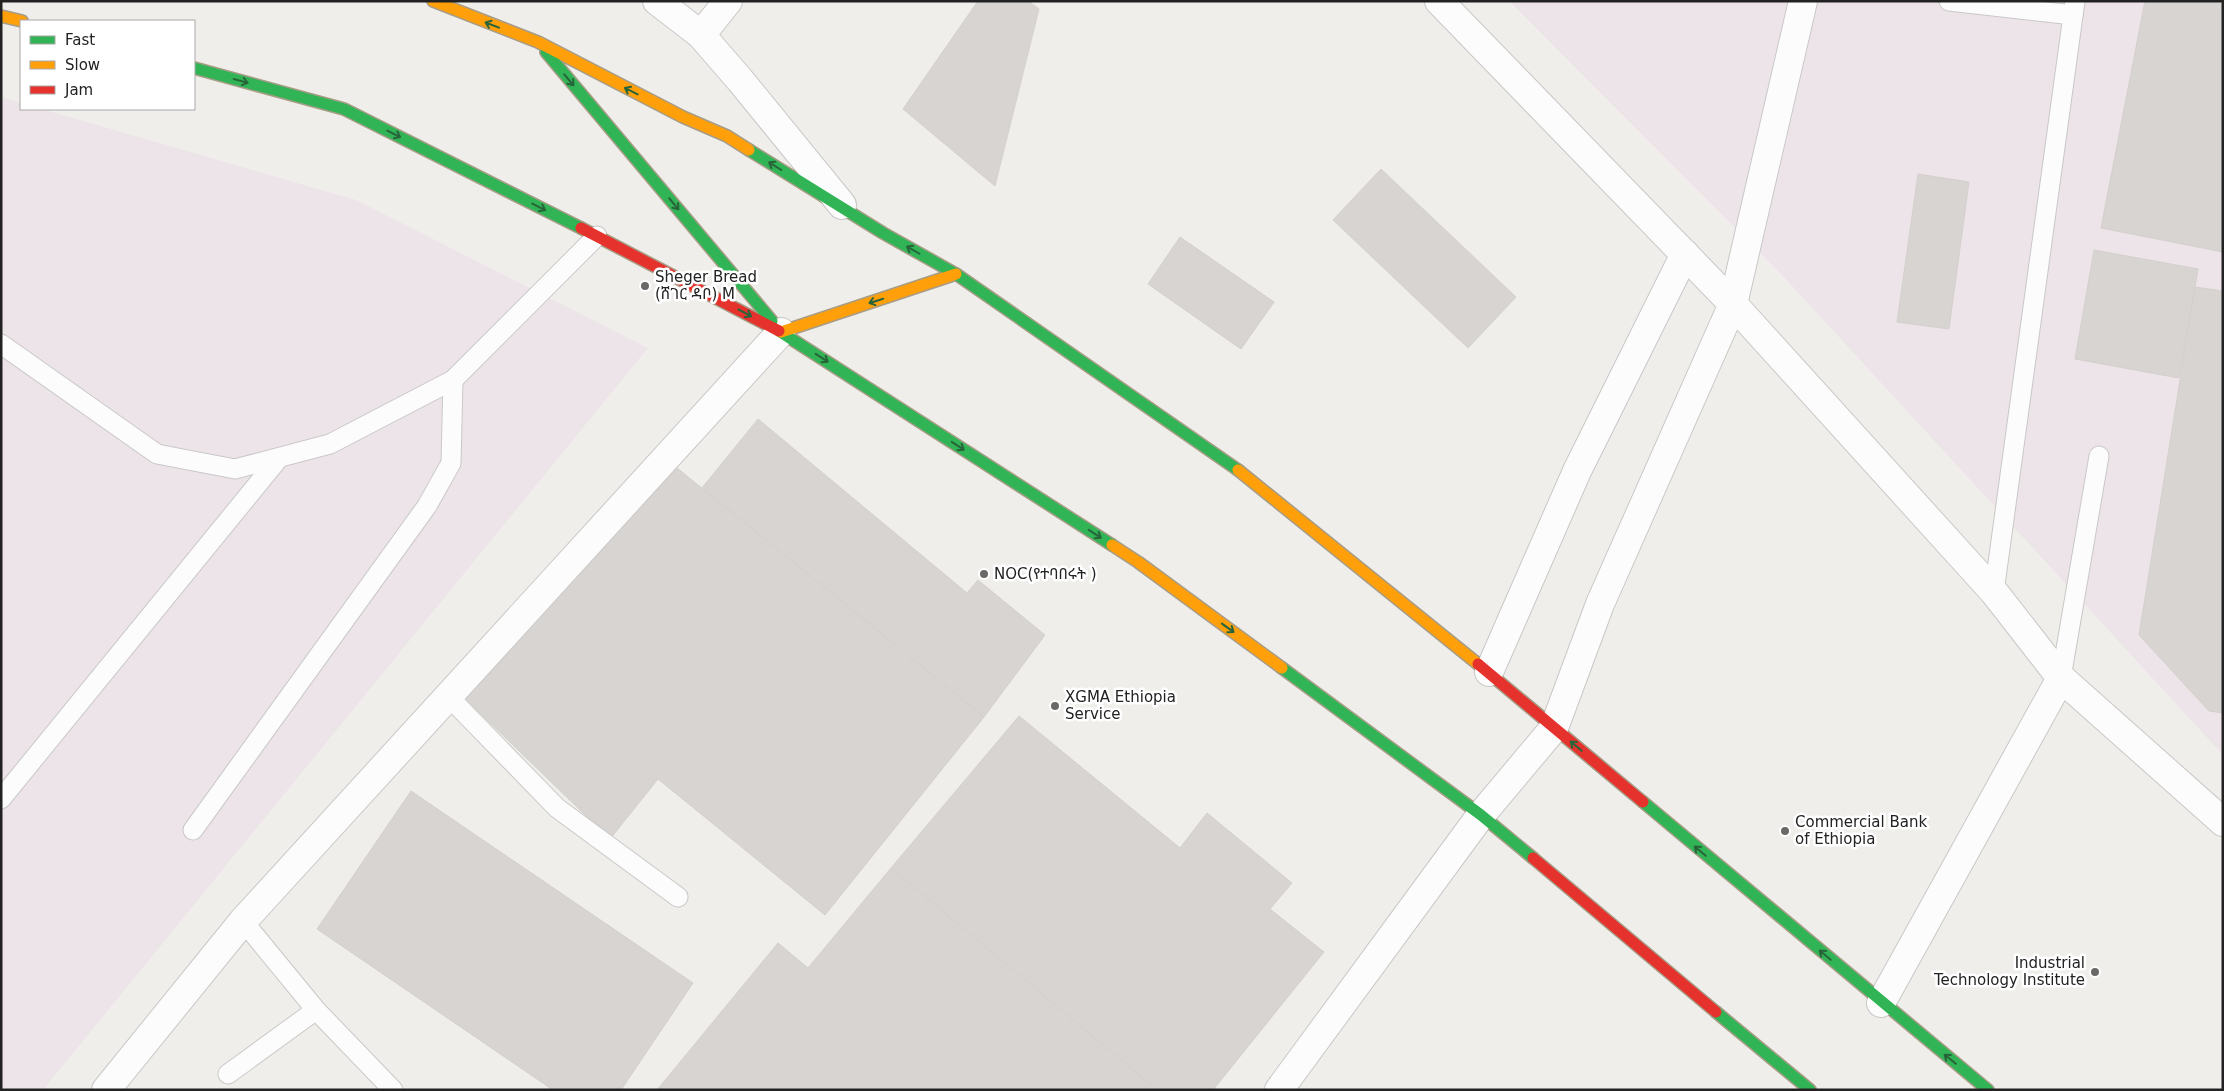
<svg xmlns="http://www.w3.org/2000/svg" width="2224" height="1091" font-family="'DejaVu Sans','Noto Sans Ethiopic',sans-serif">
  <rect width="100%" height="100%" fill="#f0eeeb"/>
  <g fill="#ede4e9">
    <polygon points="1509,1 2223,1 2223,755 1782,275"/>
    <polygon points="1,97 21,103 21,109 42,109 356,200 648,348 43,1090 1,1090"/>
  </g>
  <g fill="#d7d4d2" stroke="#d3d0cc">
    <polygon points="978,1 1028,1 1039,9 995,186 903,109"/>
    <polygon points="2145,1 2223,1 2223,252 2101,228"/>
    <polygon points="1381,169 1516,297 1468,348 1333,220"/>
    <polygon points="1918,174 1969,182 1949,329 1897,322"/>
    <polygon points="1180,237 1274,302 1241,349 1148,284"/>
    <polygon points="2094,250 2198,269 2179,378 2075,359"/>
    <polygon points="2195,287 2223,291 2223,713 2209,711 2139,635"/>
    <polygon points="758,419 967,593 978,580 1045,635 984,717 702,488"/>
    <polygon points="666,459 984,717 825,915 658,779 610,839 457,691"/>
    <polygon points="1019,716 1180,848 1207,813 1292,883 1270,909 1324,952 1213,1090 1157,1090 891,868"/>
    <polygon points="411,791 693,983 621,1090 553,1090 317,929"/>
    <polygon points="891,868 1157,1090 657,1090 778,943 808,968"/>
  </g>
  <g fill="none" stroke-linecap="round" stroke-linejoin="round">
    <defs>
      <g id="lane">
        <polyline points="1949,1 2073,15"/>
        <polyline points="1,344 157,454 235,469 330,444 453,380 597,236"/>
        <polyline points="1994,592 2075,1"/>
        <polyline points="2061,678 2099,456"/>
        <polyline points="448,696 557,808 678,897"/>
        <polyline points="1,799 279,458"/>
        <polyline points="193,830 427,506 451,463 453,380"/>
        <polyline points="243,921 316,1010 393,1090"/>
        <polyline points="228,1074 316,1010"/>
      </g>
      <g id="street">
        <polyline points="657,1 701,35 740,80 842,205"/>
        <polyline points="1439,1 1733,304 1994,592 2061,678 2223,822"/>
        <polyline points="701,35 728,1"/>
        <polyline points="1489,672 1577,471 1685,254"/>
        <polyline points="1881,1003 2061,678"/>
        <polyline points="106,1090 243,921 781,332"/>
        <polyline points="1279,1090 1481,815 1554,728 1600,604 1733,304 1803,1"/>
      </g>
      <g id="fast">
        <polyline points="546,52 772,321"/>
        <polyline points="194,68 344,109 581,228"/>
        <polyline points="749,150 883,233 956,274 1238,470"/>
        <polyline points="779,331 1112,545"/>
        <polyline points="1282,668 1481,815 1533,858"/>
        <polyline points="1643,802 1988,1090"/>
        <polyline points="1716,1012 1810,1090"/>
      </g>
      <g id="slow">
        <polyline points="433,1 538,42 683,117 727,136 749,150"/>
        <polyline points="1,16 22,21"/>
        <polyline points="781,332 956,274"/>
        <polyline points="1238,470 1478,664"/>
        <polyline points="1112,545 1138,562 1282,668"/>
      </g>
      <g id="jam">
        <polyline points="581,228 779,331"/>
        <polyline points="1478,664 1643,802"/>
        <polyline points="1533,858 1716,1012"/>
      </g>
    </defs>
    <use href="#lane" stroke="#c9c8c7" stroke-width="21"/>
    <use href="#street" stroke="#c9c8c7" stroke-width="30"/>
    <use href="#fast" stroke="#a79c86" stroke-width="14"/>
    <use href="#slow" stroke="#a79c86" stroke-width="14"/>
    <use href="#jam" stroke="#a79c86" stroke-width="14"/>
    <use href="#lane" stroke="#fdfcfc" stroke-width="19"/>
    <use href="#street" stroke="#fdfcfc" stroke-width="28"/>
    <use href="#fast" stroke="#30b455" stroke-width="11"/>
    <use href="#slow" stroke="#ff9f0a" stroke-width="11"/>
    <use href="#jam" stroke="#e5322d" stroke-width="11"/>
  </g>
  <defs><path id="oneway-shaft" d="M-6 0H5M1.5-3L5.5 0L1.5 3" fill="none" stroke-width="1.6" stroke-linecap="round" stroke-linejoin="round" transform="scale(1.25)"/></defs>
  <g stroke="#286439">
    <use href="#oneway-shaft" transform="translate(492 25) rotate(-159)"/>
    <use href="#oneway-shaft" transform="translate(569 80) rotate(50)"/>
    <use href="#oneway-shaft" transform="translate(241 81) rotate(15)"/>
    <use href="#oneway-shaft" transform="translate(631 91) rotate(-153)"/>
    <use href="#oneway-shaft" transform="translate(394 134) rotate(27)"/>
    <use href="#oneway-shaft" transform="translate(775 166) rotate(-148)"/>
    <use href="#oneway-shaft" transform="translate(674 204) rotate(50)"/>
    <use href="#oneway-shaft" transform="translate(539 207) rotate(27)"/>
    <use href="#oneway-shaft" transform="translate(913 250) rotate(-150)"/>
    <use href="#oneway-shaft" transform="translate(876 301) rotate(162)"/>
    <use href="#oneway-shaft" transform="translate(745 313) rotate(28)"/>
    <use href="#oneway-shaft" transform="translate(822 358) rotate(33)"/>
    <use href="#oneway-shaft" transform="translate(958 446) rotate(33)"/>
    <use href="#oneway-shaft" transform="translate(1095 534) rotate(33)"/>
    <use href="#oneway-shaft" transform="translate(1228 628) rotate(36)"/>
    <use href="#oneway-shaft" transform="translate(1576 746) rotate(-140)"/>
    <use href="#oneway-shaft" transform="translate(1700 851) rotate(-140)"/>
    <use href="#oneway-shaft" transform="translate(1825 955) rotate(-140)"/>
    <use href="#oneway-shaft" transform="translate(1950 1059) rotate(-141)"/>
  </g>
  <g fill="#6a6968" stroke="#fff" stroke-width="2">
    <circle cx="645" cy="286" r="5"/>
    <circle cx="984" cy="574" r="5"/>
    <circle cx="1055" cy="706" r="5"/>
    <circle cx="1785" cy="831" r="5"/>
    <circle cx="2095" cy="972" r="5"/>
  </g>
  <g text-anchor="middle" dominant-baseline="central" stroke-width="5" stroke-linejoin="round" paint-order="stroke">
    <g font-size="15" fill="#222" stroke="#fff" text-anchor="start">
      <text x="655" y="277">Sheger Bread<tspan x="655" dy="17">(ሸገር ዳቦ) M</tspan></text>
      <text x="994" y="574">NOC(የተባበሩት )</text>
      <text x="1065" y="697">XGMA Ethiopia<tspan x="1065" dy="17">Service</tspan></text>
      <text x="1795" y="822">Commercial Bank<tspan x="1795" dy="17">of Ethiopia</tspan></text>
      <text x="2085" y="963" text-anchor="end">Industrial<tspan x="2085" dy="17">Technology Institute</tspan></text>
    </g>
  </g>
  <rect width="2224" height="1091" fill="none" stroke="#222222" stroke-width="5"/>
  <rect x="20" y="20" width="175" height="90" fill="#ffffff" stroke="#a7a7a7"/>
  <rect x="30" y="36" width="25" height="8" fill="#30b455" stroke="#a7a7a7"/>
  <text x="65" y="45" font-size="15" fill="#222222">Fast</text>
  <rect x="30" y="61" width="25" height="8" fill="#ff9f0a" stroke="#a7a7a7"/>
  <text x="65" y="70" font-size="15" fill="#222222">Slow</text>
  <rect x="30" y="86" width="25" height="8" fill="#e5322d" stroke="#a7a7a7"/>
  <text x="65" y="95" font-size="15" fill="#222222">Jam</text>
</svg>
